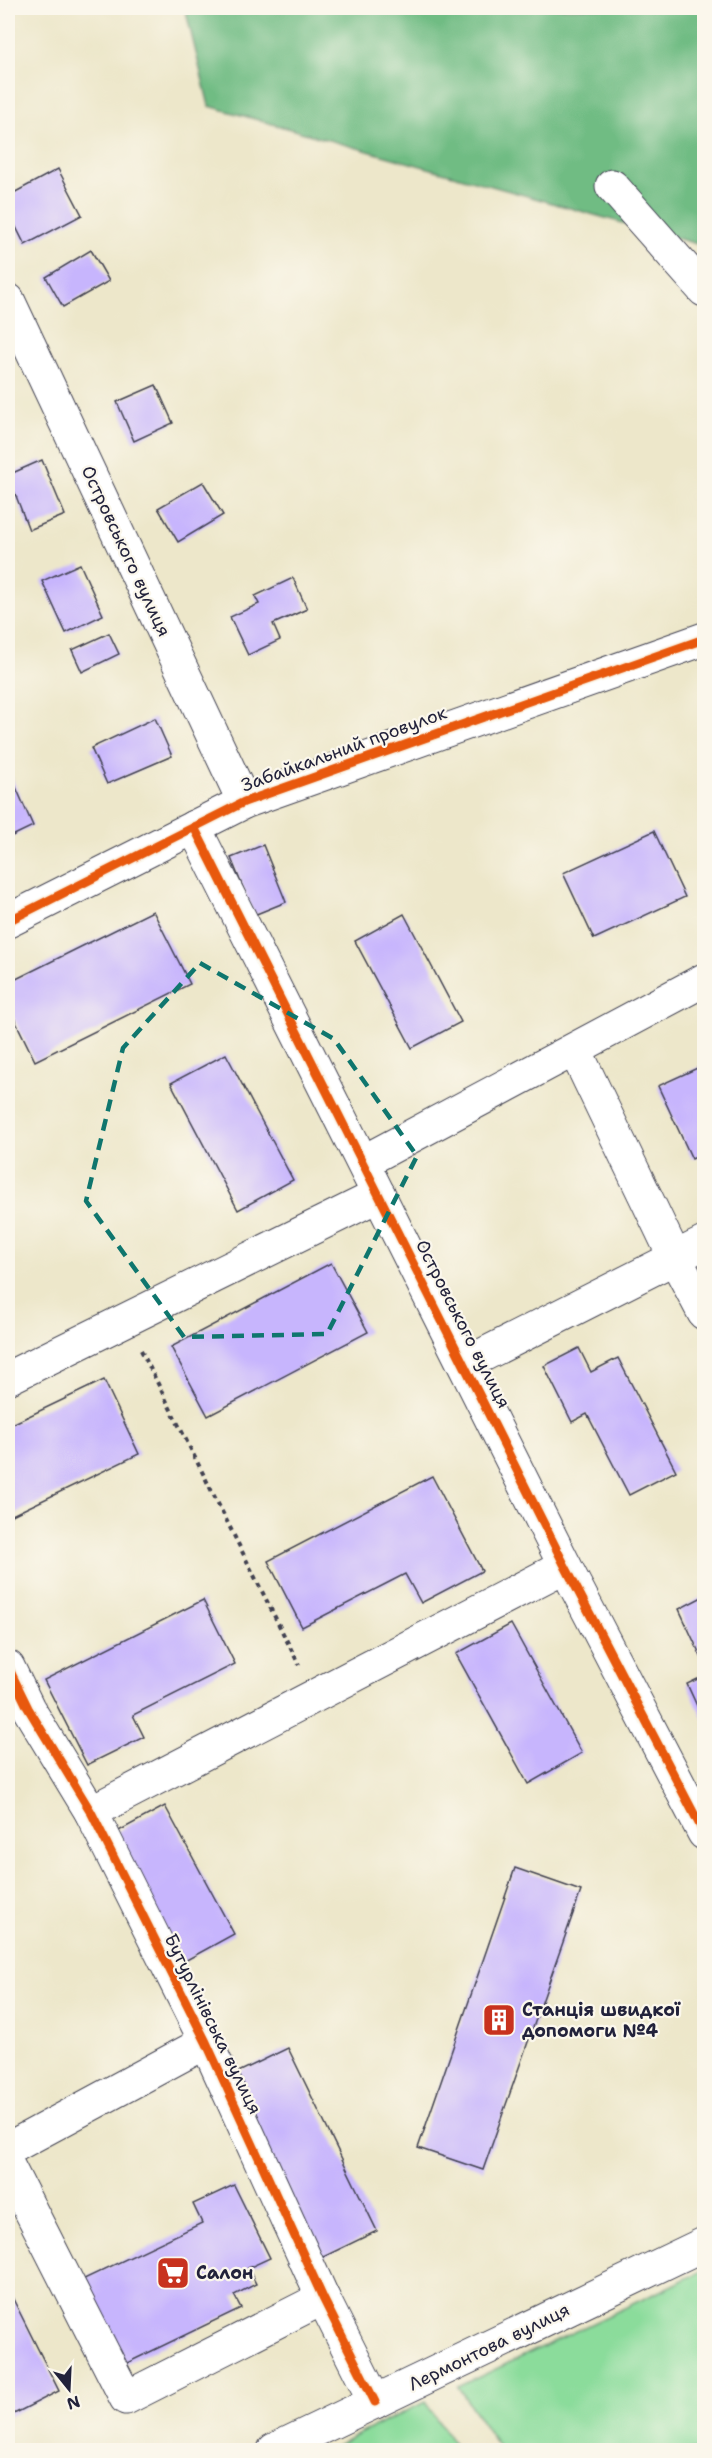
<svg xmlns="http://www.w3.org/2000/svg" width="712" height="2458" font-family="'Shantell Sans',sans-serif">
  <rect width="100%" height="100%" fill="#fbf7ec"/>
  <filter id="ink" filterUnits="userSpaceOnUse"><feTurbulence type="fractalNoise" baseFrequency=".0167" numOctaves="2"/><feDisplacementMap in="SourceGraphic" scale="12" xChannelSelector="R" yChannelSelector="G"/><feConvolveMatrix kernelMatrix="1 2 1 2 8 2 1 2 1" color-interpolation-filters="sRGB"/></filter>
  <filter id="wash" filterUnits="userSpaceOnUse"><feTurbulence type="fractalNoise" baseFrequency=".008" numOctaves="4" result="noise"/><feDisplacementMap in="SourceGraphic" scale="24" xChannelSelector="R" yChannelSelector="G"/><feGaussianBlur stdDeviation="1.35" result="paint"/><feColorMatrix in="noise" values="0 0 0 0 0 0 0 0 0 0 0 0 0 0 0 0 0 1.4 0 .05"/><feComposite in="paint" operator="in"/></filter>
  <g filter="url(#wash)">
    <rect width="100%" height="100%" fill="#ede7ca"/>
    <g fill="#8bdc9b" stroke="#567f6b" stroke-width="1.5">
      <polygon points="704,2270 704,2450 501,2450 458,2387"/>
      <polygon points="425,2402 458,2450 327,2450"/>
    </g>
    <polygon fill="#70bc83" stroke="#496f5f" stroke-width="1.5" points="185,8 704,8 704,246 209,106"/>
    <g id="blocks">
      <g fill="#c7b5fd">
        <polygon points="58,169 82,215 25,245 8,211 8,196"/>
        <polygon points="91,250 109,281 63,307 46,277"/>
        <polygon points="156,385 173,423 134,441 117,402"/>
        <polygon points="42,460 65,515 29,530 8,475"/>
        <polygon points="203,482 223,515 178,542 158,508"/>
        <polygon points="80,564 103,615 66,633 42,581"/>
        <polygon points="293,578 307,609 273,624 280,640 248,655 230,617 259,604 255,596"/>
        <polygon points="109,633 119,654 82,672 72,650"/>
        <polygon points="155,718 172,756 107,784 91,748"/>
        <polygon points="11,776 33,826 8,838 8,778"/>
        <polygon points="654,831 685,897 594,939 563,873"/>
        <polygon points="263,845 286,902 254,915 231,858"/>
        <polygon points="153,911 190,984 35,1061 8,1006 8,983"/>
        <polygon points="404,914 461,1022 412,1048 355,941"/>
        <polygon points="226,1054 293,1180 238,1210 171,1083"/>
        <polygon points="704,1065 704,1153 692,1159 658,1086"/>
        <polygon points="331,1263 368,1332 208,1416 171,1347"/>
        <polygon points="579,1348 591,1372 618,1358 676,1471 629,1495 587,1414 572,1422 544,1366"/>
        <polygon points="104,1380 139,1454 8,1517 8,1426"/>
        <polygon points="432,1476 482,1571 421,1603 405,1574 302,1627 268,1561"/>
        <polygon points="704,1596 704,1663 679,1609"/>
        <polygon points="203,1600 235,1664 133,1715 144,1737 87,1765 44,1680"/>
        <polygon points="511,1624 582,1753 528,1784 456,1654"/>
        <polygon points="704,1676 704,1721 687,1684"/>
        <polygon points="165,1806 234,1934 183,1962 113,1834"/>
        <polygon points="515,1868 581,1891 483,2170 418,2148"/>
        <polygon points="288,2048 377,2231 319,2259 230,2076"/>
        <polygon points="234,2185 270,2258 248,2268 256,2284 234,2295 241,2308 125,2364 84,2279 202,2223 193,2204"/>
        <polygon points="8,2289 59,2391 8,2417"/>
      </g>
    </g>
  </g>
  <g filter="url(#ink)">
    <use href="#blocks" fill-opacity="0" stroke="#404050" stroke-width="1.5"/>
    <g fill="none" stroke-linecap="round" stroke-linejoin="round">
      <defs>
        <g id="minor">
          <polyline points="612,186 704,290"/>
          <polyline points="8,300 244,802"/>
          <polyline points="194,827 565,1566 704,1833"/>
          <polyline points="8,921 244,802 704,639"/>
          <polyline points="575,1050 675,1258 704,1313"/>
          <polyline points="363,1162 704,980"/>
          <polyline points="465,1364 704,1243"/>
          <polyline points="8,1378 379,1195"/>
          <polyline points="8,1667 28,1708 91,1812 206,2042 323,2298 375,2402"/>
          <polyline points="91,1812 565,1566"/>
          <polyline points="8,2149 206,2042"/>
          <polyline points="8,2166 126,2398 323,2298"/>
          <polyline points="274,2450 704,2244"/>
        </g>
      </defs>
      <use href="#minor" stroke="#404050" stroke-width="35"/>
      <polyline stroke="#404050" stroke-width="4" stroke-dasharray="4.5 4.5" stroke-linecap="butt" points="141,1350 299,1665"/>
      <use href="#minor" stroke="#fff" stroke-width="33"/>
      <defs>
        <g id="cycleway">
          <polyline points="194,827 565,1566 704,1833"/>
          <polyline points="8,921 244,802 704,639"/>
          <polyline points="8,1667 28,1708 91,1812 206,2042 323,2298 375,2402"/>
        </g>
      </defs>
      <use href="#cycleway" stroke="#fbf7ec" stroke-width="13"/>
      <use href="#cycleway" stroke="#e8590c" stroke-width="9"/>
    </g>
  </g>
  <path fill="none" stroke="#0f766e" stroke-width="4.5" stroke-dasharray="12 8" stroke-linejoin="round" d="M200,963L334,1039L417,1156L327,1334L184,1337L86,1201L123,1048Z"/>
  <defs>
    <symbol id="building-square" viewBox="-11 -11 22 22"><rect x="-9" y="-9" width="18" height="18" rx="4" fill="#c8321e" stroke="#fbf7ec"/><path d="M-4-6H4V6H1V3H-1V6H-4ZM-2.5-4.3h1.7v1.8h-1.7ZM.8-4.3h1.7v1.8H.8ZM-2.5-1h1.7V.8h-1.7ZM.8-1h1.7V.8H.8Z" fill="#fff"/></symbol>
    <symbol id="supermarket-square" viewBox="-11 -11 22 22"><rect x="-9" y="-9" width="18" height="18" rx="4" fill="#c8321e" stroke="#fbf7ec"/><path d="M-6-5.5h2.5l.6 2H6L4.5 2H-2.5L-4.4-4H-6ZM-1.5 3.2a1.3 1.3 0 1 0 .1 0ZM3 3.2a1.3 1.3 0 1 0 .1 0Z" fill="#fff"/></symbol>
  </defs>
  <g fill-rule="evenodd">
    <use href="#building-square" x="480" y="2001" width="38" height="38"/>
    <use href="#supermarket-square" x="154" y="2254" width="38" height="38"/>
  </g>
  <g text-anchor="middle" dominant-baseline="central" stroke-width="4.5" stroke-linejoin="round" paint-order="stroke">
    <g font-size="18" fill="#22223b" stroke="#fbf7ec">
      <text transform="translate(126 551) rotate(65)">Островського вулиця</text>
      <text transform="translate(344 749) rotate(-20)">Забайкальний провулок</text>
      <text transform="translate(463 1324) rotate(63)">Островського вулиця</text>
      <text transform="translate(213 2024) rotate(64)">Бутурлінівська вулиця</text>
      <text transform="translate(489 2347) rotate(-26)">Лермонтова вулиця</text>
    </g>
    <g font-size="18" font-weight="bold" fill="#22223b" stroke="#fbf7ec" text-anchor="start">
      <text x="522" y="2010">Станція швидкої<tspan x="522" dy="21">допомоги №4</tspan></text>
      <text x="196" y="2273">Салон</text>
    </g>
  </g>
  <rect width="712" height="2458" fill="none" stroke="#fbf7ec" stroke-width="30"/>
  <g transform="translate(69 2389) rotate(162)" stroke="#fbf7ec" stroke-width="4.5" paint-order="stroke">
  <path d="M0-4.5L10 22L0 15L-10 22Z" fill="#22223b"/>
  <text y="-9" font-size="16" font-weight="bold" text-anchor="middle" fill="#22223b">N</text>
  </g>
</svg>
